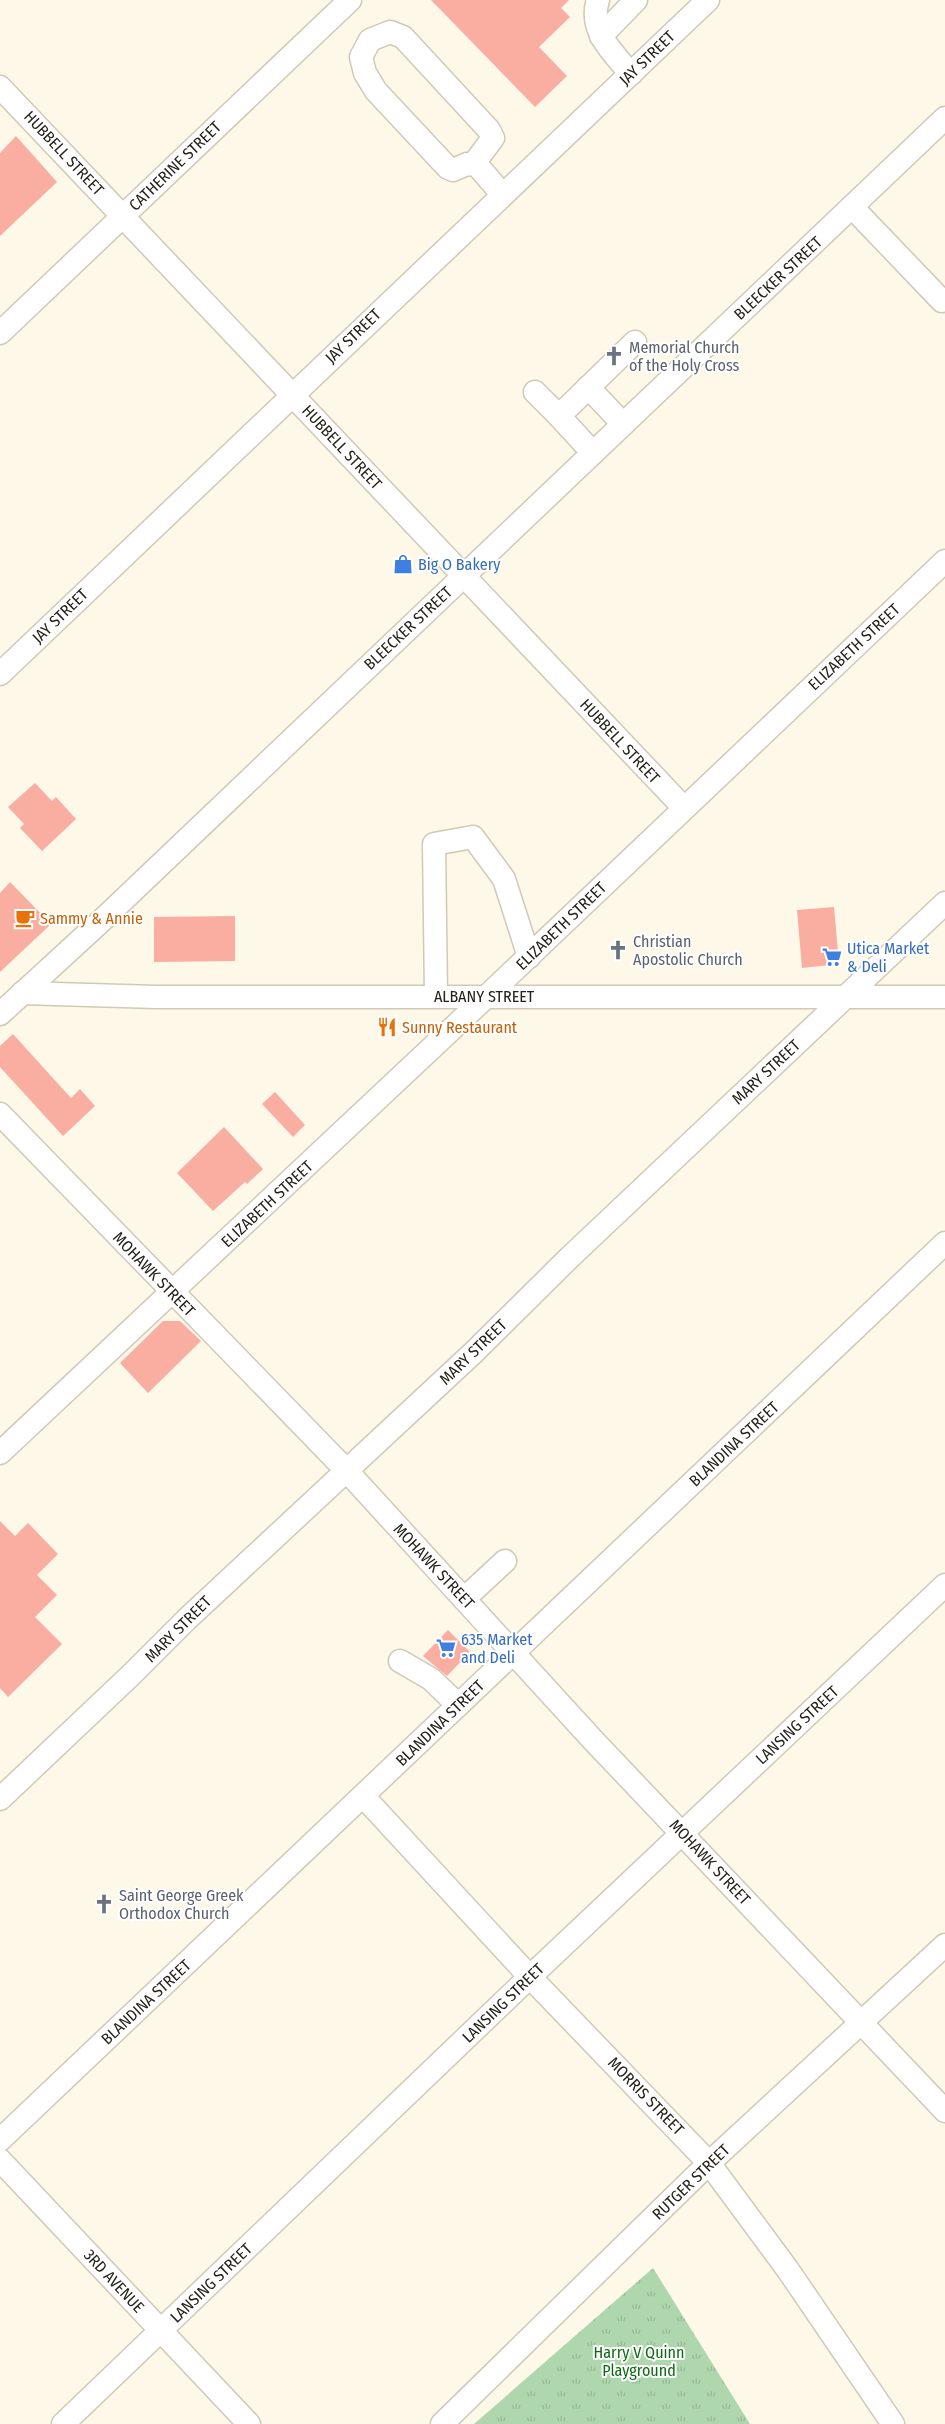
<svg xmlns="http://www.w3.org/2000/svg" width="945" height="2424" font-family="'Fira Sans Condensed',sans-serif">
  <defs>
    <pattern id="park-tufts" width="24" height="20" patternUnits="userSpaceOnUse" patternTransform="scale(1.25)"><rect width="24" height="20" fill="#afd7ad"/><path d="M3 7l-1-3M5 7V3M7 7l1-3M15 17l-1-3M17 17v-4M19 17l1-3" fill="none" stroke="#96b894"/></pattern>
  </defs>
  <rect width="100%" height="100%" fill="#fef8e8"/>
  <polygon fill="url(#park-tufts)" points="653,2268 750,2424 474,2424"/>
  <g fill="#f9aea1">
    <polygon points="431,0 569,0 561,8 570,17 539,47 567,76 535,107"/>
    <polygon points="16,136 57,182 0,236 0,153"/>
    <polygon points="35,783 52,801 56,797 76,819 42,851 20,828 24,824 8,807"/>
    <polygon points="10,882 51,924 0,972 0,893"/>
    <polygon points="834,907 839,964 802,968 797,910"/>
    <polygon points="235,916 235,961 154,962 154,917"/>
    <polygon points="13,1034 71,1098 80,1089 95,1106 63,1136 0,1067 0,1046"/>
    <polygon points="275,1092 305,1125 293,1137 262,1104"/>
    <polygon points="224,1127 263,1169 247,1184 245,1182 213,1211 177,1173"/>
    <polygon points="163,1321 180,1321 201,1341 148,1393 120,1363"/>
    <polygon points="0,1521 15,1536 28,1523 58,1554 37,1575 57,1595 35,1617 62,1644 8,1697 0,1688"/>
    <polygon points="448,1630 470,1652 447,1676 423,1656"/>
  </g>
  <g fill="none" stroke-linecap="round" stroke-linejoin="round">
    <defs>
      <g id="minor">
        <path d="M598,0C588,30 613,53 631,74"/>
        <polyline points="601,36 636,0"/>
        <polyline points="0,87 684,808"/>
        <polyline points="477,165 467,164 453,170 448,168 376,91 365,73 361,57 370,40 390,32 403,37 489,130 493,138 478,158 477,165 502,194"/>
        <polyline points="852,207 942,301"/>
        <polyline points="0,333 350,0"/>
        <polyline points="588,387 623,424"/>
        <polyline points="535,392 559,416"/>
        <polyline points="593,453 559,416 635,342"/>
        <polyline points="0,674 708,0"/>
        <polyline points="22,993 156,997 945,997"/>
        <polyline points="436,996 434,844 473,837 504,879 529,957"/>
        <polyline points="0,1014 98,924 945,118"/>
        <polyline points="0,1114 346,1470 592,1739 945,2111"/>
        <polyline points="0,1453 487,996 945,561"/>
        <polyline points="464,1599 505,1561"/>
        <polyline points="400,1661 431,1679 458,1705"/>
        <polyline points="363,1796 530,1977 709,2163 788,2270 893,2424"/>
        <polyline points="0,1799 132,1674 187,1619 473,1353 569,1258 945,903"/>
        <polyline points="0,2140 945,1243"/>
        <polyline points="0,2160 249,2424"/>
        <polyline points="63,2424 516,1990 945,1585"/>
        <polyline points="442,2424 709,2163 945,1945"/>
      </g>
    </defs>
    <use href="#minor" stroke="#d1c9b6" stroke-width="25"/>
    <use href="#minor" stroke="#fff" stroke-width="22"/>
  </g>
  <defs>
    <symbol id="church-bare" viewBox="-9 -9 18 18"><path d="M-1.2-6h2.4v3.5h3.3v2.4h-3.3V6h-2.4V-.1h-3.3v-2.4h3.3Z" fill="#6b7280" stroke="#fff" stroke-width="2.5" paint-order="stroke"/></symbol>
    <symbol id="shop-bare" viewBox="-9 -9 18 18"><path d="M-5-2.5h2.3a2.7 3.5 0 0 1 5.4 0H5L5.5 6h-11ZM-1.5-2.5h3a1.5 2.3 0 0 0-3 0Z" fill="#3f7fe0" stroke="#fff" stroke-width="2.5" paint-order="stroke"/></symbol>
    <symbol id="cafe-bare" viewBox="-9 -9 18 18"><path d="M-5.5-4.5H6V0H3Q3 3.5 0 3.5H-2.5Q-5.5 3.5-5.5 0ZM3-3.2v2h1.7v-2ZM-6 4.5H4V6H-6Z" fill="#e8710a" stroke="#fff" stroke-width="2.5" paint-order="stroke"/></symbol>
    <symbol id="supermarket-bare" viewBox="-9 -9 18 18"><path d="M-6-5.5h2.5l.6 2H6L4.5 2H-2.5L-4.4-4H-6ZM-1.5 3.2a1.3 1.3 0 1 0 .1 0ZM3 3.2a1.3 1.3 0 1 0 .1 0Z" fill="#3f7fe0" stroke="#fff" stroke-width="2.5" paint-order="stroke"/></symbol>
    <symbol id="restaurant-bare" viewBox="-9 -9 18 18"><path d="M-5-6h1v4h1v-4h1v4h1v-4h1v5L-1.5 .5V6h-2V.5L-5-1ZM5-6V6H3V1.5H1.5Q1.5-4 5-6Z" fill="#e8710a" stroke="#fff" stroke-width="2.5" paint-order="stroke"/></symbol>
  </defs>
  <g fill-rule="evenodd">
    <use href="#church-bare" x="600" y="342" width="28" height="28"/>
    <use href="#shop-bare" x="389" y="550" width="28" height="28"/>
    <use href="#cafe-bare" x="11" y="904" width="28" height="28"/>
    <use href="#church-bare" x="604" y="936" width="28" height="28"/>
    <use href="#supermarket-bare" x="818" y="943" width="28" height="28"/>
    <use href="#restaurant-bare" x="373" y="1013" width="28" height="28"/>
    <use href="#supermarket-bare" x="432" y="1634" width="28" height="28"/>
    <use href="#church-bare" x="90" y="1890" width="28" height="28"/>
  </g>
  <g text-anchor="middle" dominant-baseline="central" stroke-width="4" stroke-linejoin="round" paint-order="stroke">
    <g font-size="16" fill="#25221b" stroke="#fff">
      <text transform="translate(647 58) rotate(-44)">JAY STREET</text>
      <text transform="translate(64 153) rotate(47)">HUBBELL STREET</text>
      <text transform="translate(175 166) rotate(-44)">CATHERINE STREET</text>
      <text transform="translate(778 278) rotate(-43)">BLEECKER STREET</text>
      <text transform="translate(353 336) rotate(-44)">JAY STREET</text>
      <text transform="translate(342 447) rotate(47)">HUBBELL STREET</text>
      <text transform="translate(60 616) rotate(-44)">JAY STREET</text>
      <text transform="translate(408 628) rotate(-43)">BLEECKER STREET</text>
      <text transform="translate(854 647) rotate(-43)">ELIZABETH STREET</text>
      <text transform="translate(620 741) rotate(47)">HUBBELL STREET</text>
      <text transform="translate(561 926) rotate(-44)">ELIZABETH STREET</text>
      <text x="484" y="996">ALBANY STREET</text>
      <text transform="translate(766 1072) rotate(-43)">MARY STREET</text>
      <text transform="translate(267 1204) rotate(-43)">ELIZABETH STREET</text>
      <text transform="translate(154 1274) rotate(46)">MOHAWK STREET</text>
      <text transform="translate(473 1352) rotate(-44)">MARY STREET</text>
      <text transform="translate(734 1444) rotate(-43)">BLANDINA STREET</text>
      <text transform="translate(434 1566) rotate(47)">MOHAWK STREET</text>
      <text transform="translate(178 1629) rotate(-45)">MARY STREET</text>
      <text transform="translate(440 1723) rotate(-44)">BLANDINA STREET</text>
      <text transform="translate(797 1725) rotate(-43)">LANSING STREET</text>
      <text transform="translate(710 1862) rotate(47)">MOHAWK STREET</text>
      <text transform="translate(146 2002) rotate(-43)">BLANDINA STREET</text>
      <text transform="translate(503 2003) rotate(-44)">LANSING STREET</text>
      <text transform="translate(646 2096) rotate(46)">MORRIS STREET</text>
      <text transform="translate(691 2182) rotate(-44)">RUTGER STREET</text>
      <text transform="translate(114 2281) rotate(47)">3RD AVENUE</text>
      <text transform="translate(211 2283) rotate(-44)">LANSING STREET</text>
    </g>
    <g font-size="16" fill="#5b616d" stroke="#fff" text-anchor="start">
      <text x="629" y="347">Memorial Church<tspan x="629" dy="18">of the Holy Cross</tspan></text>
      <text x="633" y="941">Christian<tspan x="633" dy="18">Apostolic Church</tspan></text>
      <text x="119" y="1895">Saint George Greek<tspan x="119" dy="18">Orthodox Church</tspan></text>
    </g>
    <g font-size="16" fill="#366cbe" stroke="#fff" text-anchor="start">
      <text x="418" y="564">Big O Bakery</text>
      <text x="847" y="948">Utica Market<tspan x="847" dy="18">&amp; Deli</tspan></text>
      <text x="461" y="1639">635 Market<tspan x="461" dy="18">and Deli</tspan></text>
    </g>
    <g font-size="16" fill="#c56008" stroke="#fff" text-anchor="start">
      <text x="40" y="918">Sammy &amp; Annie</text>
      <text x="402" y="1027">Sunny Restaurant</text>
    </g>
    <g font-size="16" fill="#0d6a13" stroke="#fff">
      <text x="639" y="2352">Harry V Quinn<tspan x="639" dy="18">Playground</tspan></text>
    </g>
  </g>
</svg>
